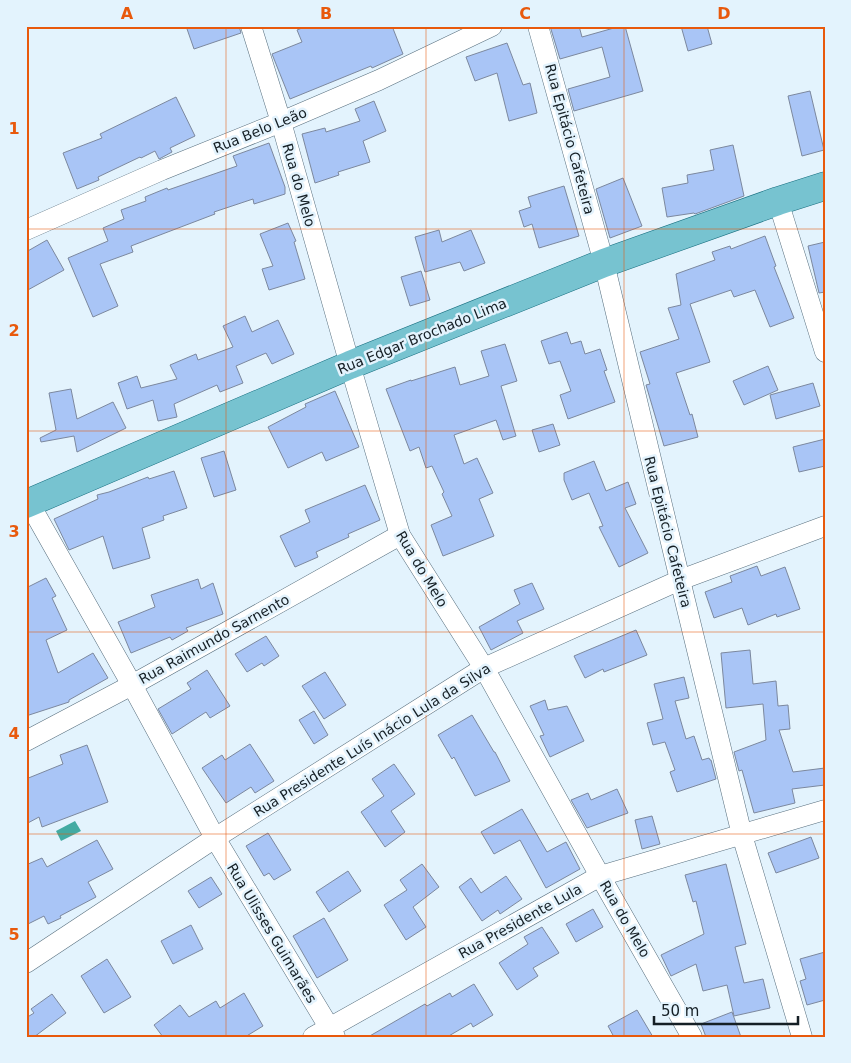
<svg xmlns="http://www.w3.org/2000/svg" width="851" height="1063" font-family="'DejaVu Sans',sans-serif">
  <rect width="100%" height="100%" fill="#e3f3fd"/>
  <polygon fill="#43aba3" points="75,821 81,831 61,841 56,831"/>
  <g fill="#a9c5f6" stroke="#7c889e">
    <polygon points="186,26 239,26 241,33 194,49"/>
    <polygon points="307,26 392,26 403,54 372,68 371,66 290,99 272,54 302,42 297,30"/>
    <polygon points="550,26 579,26 582,37 621,26 625,26 643,91 574,111 568,89 610,77 602,47 560,59"/>
    <polygon points="681,26 707,26 712,44 688,51"/>
    <polygon points="507,43 523,85 530,83 537,113 509,121 497,73 475,81 466,57"/>
    <polygon points="810,91 824,150 802,156 788,96"/>
    <polygon points="176,97 195,136 170,148 172,152 161,158 159,159 155,151 141,158 140,157 98,177 99,180 77,189 63,153 102,138 100,134"/>
    <polygon points="374,101 386,131 363,141 370,162 338,172 339,175 315,183 302,134 325,128 326,132 360,121 355,109"/>
    <polygon points="269,143 285,187 285,194 254,204 253,199 214,212 215,214 131,246 133,252 100,264 118,306 93,317 68,258 108,241 103,228 124,219 121,210 146,201 145,197 167,188 168,190 237,166 233,156"/>
    <polygon points="733,145 744,196 695,214 694,213 667,217 662,188 688,183 687,175 714,170 710,150"/>
    <polygon points="623,178 642,226 610,238 596,189"/>
    <polygon points="564,186 579,236 539,248 532,224 524,227 519,211 531,207 528,197"/>
    <polygon points="288,223 296,241 294,242 305,279 269,290 262,269 273,266 260,234"/>
    <polygon points="439,230 442,242 471,230 485,263 464,271 460,262 425,272 415,237"/>
    <polygon points="765,236 776,266 774,267 794,318 770,327 755,290 734,297 731,290 690,304 710,362 676,373 690,415 692,414 698,437 664,446 646,385 650,384 640,352 679,339 668,308 681,305 676,274 715,260 712,252 730,246 731,249"/>
    <polygon points="47,240 64,270 26,291 26,252"/>
    <polygon points="825,242 825,292 819,293 808,246"/>
    <polygon points="421,271 430,300 410,306 401,277"/>
    <polygon points="245,316 252,332 278,320 294,354 272,364 266,353 236,366 243,383 220,392 217,385 174,404 177,417 158,421 153,400 127,409 118,383 137,376 141,388 177,379 170,365 196,354 198,360 233,347 223,326"/>
    <polygon points="567,332 571,344 581,341 585,354 600,349 607,370 604,371 615,402 568,419 560,395 571,391 560,361 549,364 541,341"/>
    <polygon points="505,344 517,381 501,386 516,436 503,440 496,420 454,435 464,464 477,458 493,493 479,499 494,536 443,556 431,525 452,516 442,494 444,492 432,466 426,468 419,447 410,451 386,389 411,380 411,381 455,367 460,385 489,376 481,351"/>
    <polygon points="768,366 778,390 744,405 733,381"/>
    <polygon points="813,383 820,406 776,419 770,395"/>
    <polygon points="71,389 77,419 113,402 126,428 77,452 74,436 41,442 40,438 56,430 49,393"/>
    <polygon points="335,391 359,447 326,461 322,452 288,468 268,427 306,407 305,404"/>
    <polygon points="553,424 560,445 539,452 532,430"/>
    <polygon points="825,439 825,466 799,472 793,447"/>
    <polygon points="224,451 236,490 214,497 201,458"/>
    <polygon points="594,461 606,491 628,482 636,504 625,508 648,553 619,567 599,527 603,526 589,493 572,500 564,480 564,473"/>
    <polygon points="174,471 187,508 163,516 164,520 142,528 150,558 113,569 103,536 69,550 54,519 98,499 97,495 109,492 148,477 149,479"/>
    <polygon points="365,485 380,520 348,534 349,537 316,552 318,557 295,567 280,536 310,522 305,510"/>
    <polygon points="757,566 761,576 785,567 800,609 777,617 776,614 748,625 742,608 714,618 705,592 732,582 730,576"/>
    <polygon points="46,578 56,596 52,598 67,630 46,640 58,673 93,653 108,678 69,700 69,702 26,716 26,588"/>
    <polygon points="198,579 201,589 213,583 223,614 186,628 188,631 172,640 170,637 131,653 118,622 155,607 151,595"/>
    <polygon points="532,583 544,609 517,621 523,633 491,650 479,627 520,604 514,590"/>
    <polygon points="636,630 647,655 604,672 603,669 585,678 574,656"/>
    <polygon points="266,636 279,656 264,666 262,663 247,672 235,654"/>
    <polygon points="750,650 753,684 776,681 778,706 788,705 790,729 779,730 793,772 825,768 825,785 792,789 795,803 754,813 742,770 739,771 734,752 766,740 763,704 726,708 721,653"/>
    <polygon points="207,670 230,706 210,718 206,712 172,734 158,709 191,689 187,683"/>
    <polygon points="325,672 346,705 324,719 302,686"/>
    <polygon points="684,677 689,698 675,701 686,739 694,736 702,760 709,758 710,760 711,760 716,779 677,792 670,772 675,770 665,742 653,745 647,723 663,719 654,684"/>
    <polygon points="545,700 548,710 567,706 584,741 550,757 540,736 544,735 530,706"/>
    <polygon points="314,711 328,735 314,744 299,720"/>
    <polygon points="472,715 494,752 495,752 510,781 475,796 454,757 452,759 438,735"/>
    <polygon points="250,744 274,781 255,793 251,787 226,803 202,768 222,755 225,760"/>
    <polygon points="87,745 108,802 42,827 39,817 26,824 26,779 63,764 60,755"/>
    <polygon points="394,764 415,794 391,811 405,832 385,847 361,812 384,796 372,779"/>
    <polygon points="617,789 628,813 587,828 571,800 588,793 591,800"/>
    <polygon points="522,809 547,852 566,842 580,869 546,888 520,840 494,854 481,832"/>
    <polygon points="652,816 660,844 642,849 635,820"/>
    <polygon points="268,833 291,870 274,880 269,873 264,876 246,846"/>
    <polygon points="811,837 819,858 776,873 768,853"/>
    <polygon points="97,840 113,869 88,882 96,897 60,916 61,918 48,924 44,916 26,925 26,865 42,858 47,867"/>
    <polygon points="422,864 439,887 413,907 426,927 406,940 384,905 407,890 400,880"/>
    <polygon points="726,864 746,944 735,947 744,983 763,979 770,1008 734,1016 727,985 703,991 696,964 671,976 661,955 704,934 696,901 693,902 685,875"/>
    <polygon points="348,871 361,891 329,912 316,892"/>
    <polygon points="506,876 522,899 500,914 498,910 482,921 459,887 471,878 481,893"/>
    <polygon points="211,877 222,894 199,908 188,891"/>
    <polygon points="593,909 603,927 576,942 566,924"/>
    <polygon points="324,918 348,960 317,978 293,936"/>
    <polygon points="191,925 203,949 173,964 161,941"/>
    <polygon points="542,927 559,953 533,968 538,976 517,990 499,963 528,944 524,937"/>
    <polygon points="825,952 825,1000 807,1005 800,981 806,979 800,959"/>
    <polygon points="107,959 131,997 104,1013 81,976"/>
    <polygon points="474,984 493,1015 473,1027 471,1023 447,1037 368,1037 425,1004 427,1006 450,993 452,997"/>
    <polygon points="244,993 263,1026 245,1037 163,1037 154,1025 180,1005 189,1017 216,1001 220,1008"/>
    <polygon points="52,994 66,1013 34,1037 26,1037 26,1018 34,1013 31,1009"/>
    <polygon points="637,1010 653,1037 614,1037 608,1026"/>
    <polygon points="732,1012 741,1037 706,1037 701,1024"/>
  </g>
  <g fill="none" stroke-linecap="round" stroke-linejoin="round">
    <defs>
      <g id="street">
        <polyline points="251,26 281,122 350,365 400,535 484,668 600,876 692,1037"/>
        <polyline points="538,26 604,263 680,580 742,835 802,1037"/>
        <polyline points="778,201 825,352"/>
        <polyline points="26,230 162,170 281,122 379,80 492,26"/>
        <polyline points="29,503 132,685 215,838 335,1037"/>
        <polyline points="26,741 132,685 400,535"/>
        <polyline points="26,963 215,838 484,668 680,580 825,526"/>
        <polyline points="313,1037 600,876 825,810"/>
      </g>
      <polyline id="primary" points="26,504 350,365 604,263 778,201 825,186"/>
    </defs>
    <use href="#street" stroke="#586f7e" stroke-width="21"/>
    <use href="#primary" stroke="#1a7080" stroke-width="29"/>
    <use href="#street" stroke="#fff" stroke-width="20"/>
    <use href="#primary" stroke="#77c3d0" stroke-width="28"/>
  </g>
  <path fill="none" stroke="#e8590c" stroke-width="1" stroke-opacity="0.55" d="M226,26V1037M426,26V1037M624,26V1037M26,229H825M26,431H825M26,632H825M26,834H825"/>
  <g text-anchor="middle" dominant-baseline="central" stroke-width="5" stroke-linejoin="round" paint-order="stroke">
    <g font-size="14" fill="#151f25" stroke="#e3f3fd">
      <text transform="translate(260 130) rotate(-22)">Rua Belo Leão</text>
      <text transform="translate(570 139) rotate(75)">Rua Epitácio Cafeteira</text>
      <text transform="translate(299 185) rotate(74)">Rua do Melo</text>
      <text transform="translate(422 336) rotate(-22)">Rua Edgar Brochado Lima</text>
      <text transform="translate(668 532) rotate(76)">Rua Epitácio Cafeteira</text>
      <text transform="translate(422 569) rotate(59)">Rua do Melo</text>
      <text transform="translate(214 639) rotate(-29)">Rua Raimundo Sarnento</text>
      <text transform="translate(372 740) rotate(-32)">Rua Presidente Luís Inácio Lula da Silva</text>
      <text transform="translate(625 919) rotate(60)">Rua do Melo</text>
      <text transform="translate(520 921) rotate(-29)">Rua Presidente Lula</text>
      <text transform="translate(272 933) rotate(59)">Rua Ulisses Guimarães</text>
    </g>
  </g>
  <rect width="851" height="1063" fill="none" stroke="#e3f3fd" stroke-width="55"/>
  <path d="M654 1016v8h144v-8" fill="none" stroke="#151f25" stroke-width="2.5"/>
  <text x="661" y="1016" font-size="15" fill="#151f25" stroke="#e3f3fd" stroke-width="4" paint-order="stroke">50 m</text>
  <rect x="28" y="28" width="796" height="1008" fill="none" stroke="#e8590c" stroke-width="2"/>
  <g font-size="16" text-anchor="middle" font-weight="bold" fill="#e8590c">
    <text x="127" y="19">A</text>
    <text x="326" y="19">B</text>
    <text x="525" y="19">C</text>
    <text x="724" y="19">D</text>
    <text x="14" y="134">1</text>
    <text x="14" y="336">2</text>
    <text x="14" y="537">3</text>
    <text x="14" y="739">4</text>
    <text x="14" y="940">5</text>
  </g>
</svg>
